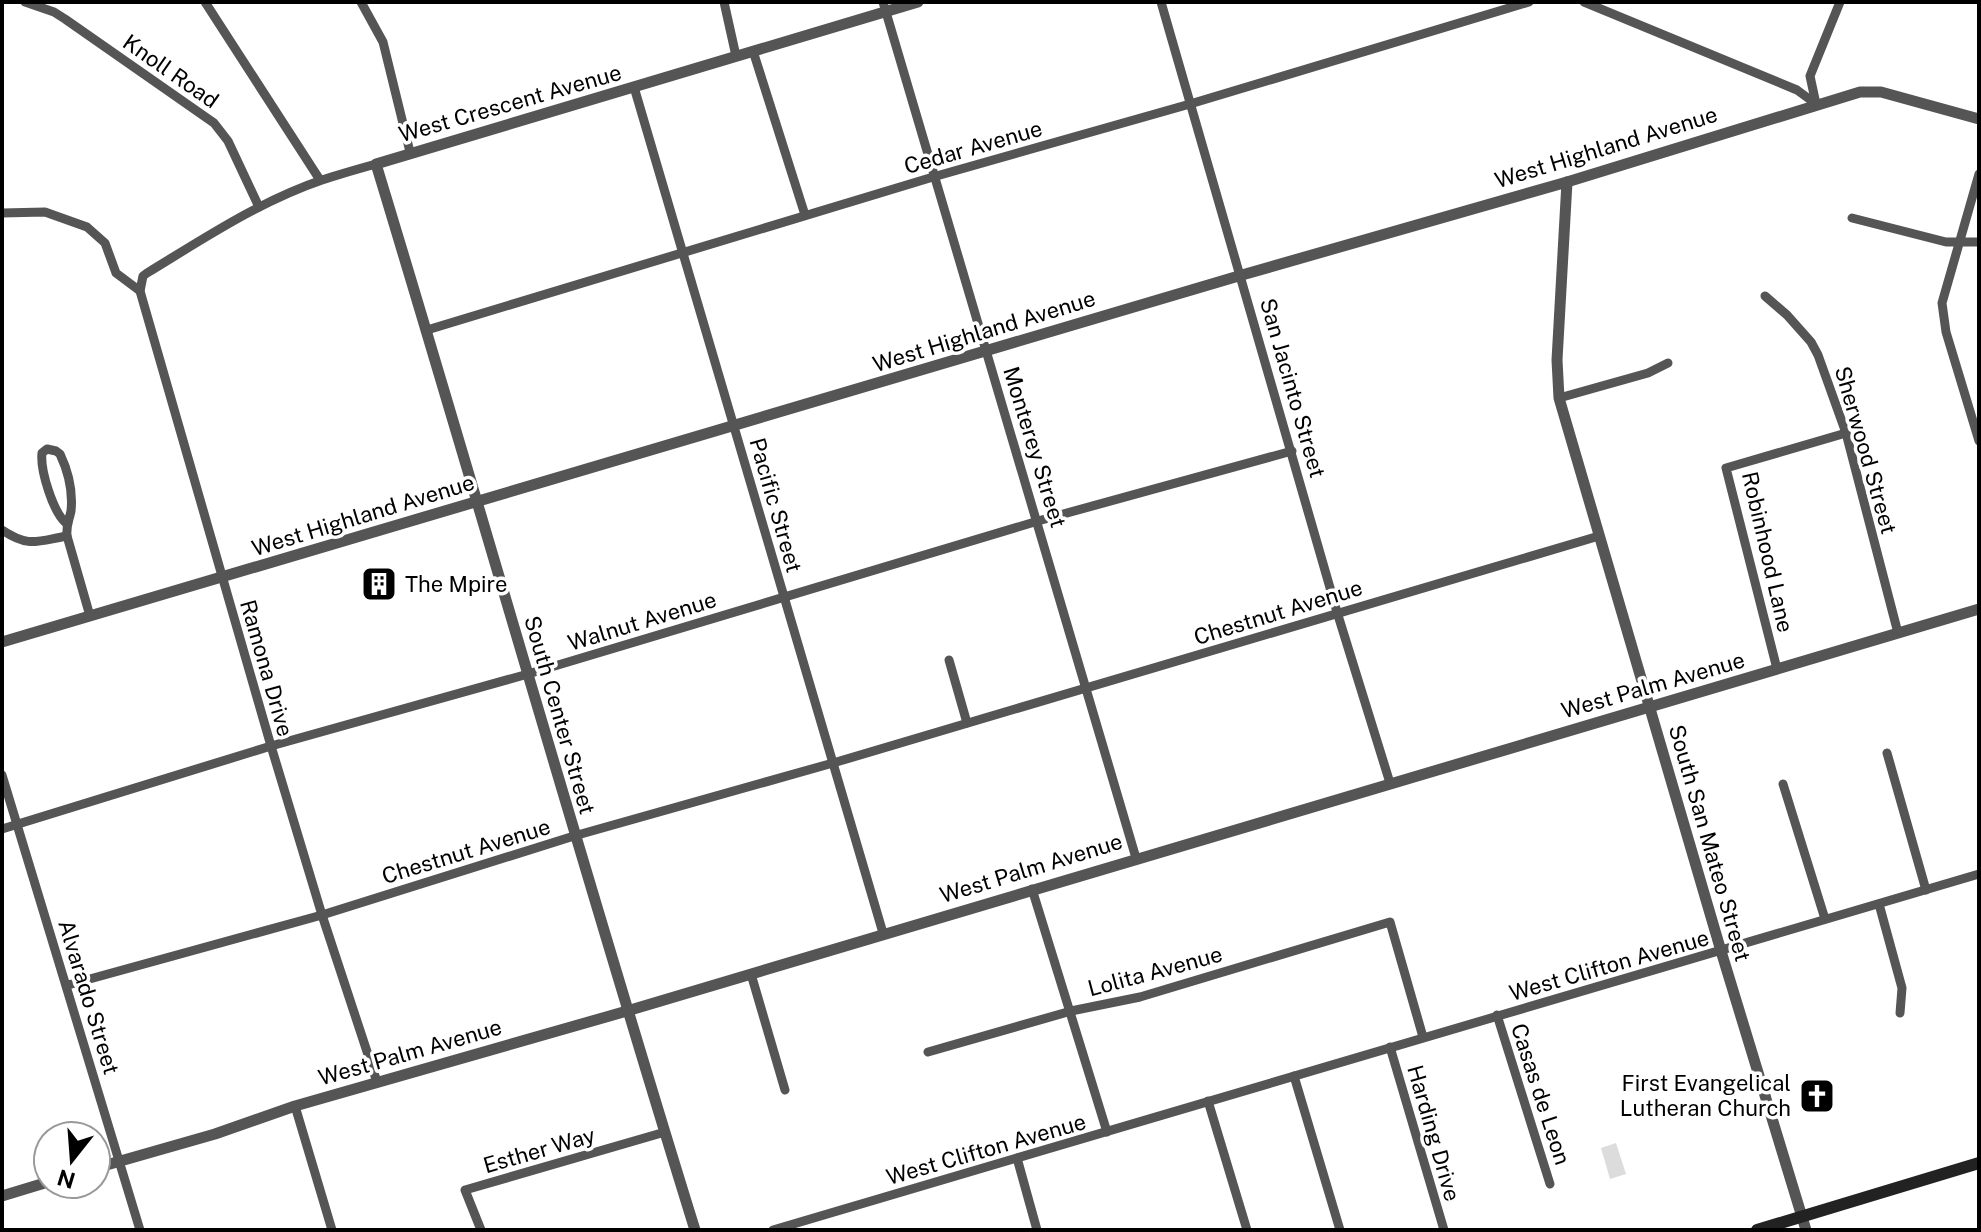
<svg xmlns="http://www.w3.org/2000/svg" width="1981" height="1232" font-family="'Public Sans',sans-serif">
  <rect width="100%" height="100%" fill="#fff"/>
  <polygon fill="#dcdcdc" points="1616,1143 1626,1174 1610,1179 1601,1148"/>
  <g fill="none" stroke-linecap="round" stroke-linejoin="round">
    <g stroke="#555" stroke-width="9">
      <polyline points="25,2 54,12 65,19 214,123 228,141 259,207"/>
      <polyline points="205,2 320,180"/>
      <polyline points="361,2 383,42 410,152"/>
      <polyline points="724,2 736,56"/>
      <polyline points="883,2 1136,858"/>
      <polyline points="1161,2 1337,612 1390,783"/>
      <polyline points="1584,2 1797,90 1816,104"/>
      <polyline points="753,51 805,215"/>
      <polyline points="634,87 883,933"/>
      <polyline points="1816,104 1810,76 1840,2"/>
      <polyline points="1979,174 1942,303 1946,332 1979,441"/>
      <polyline points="2,213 45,212 87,227 105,243 116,273 140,291 271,746 322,915 377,1082"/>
      <polyline points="1852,218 1946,242 1979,242"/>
      <path d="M140,291L143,276L147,273C203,239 260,201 322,180C340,174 358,169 376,164"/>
      <polyline points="1765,296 1787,315 1811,342 1818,355 1846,433 1898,633"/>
      <polyline points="427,330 933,177 1190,104 1529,2"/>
      <polyline points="1559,398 1648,373 1668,363"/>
      <path d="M66,523C53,512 40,470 42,453L47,449L56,451L60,454C68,471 73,492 71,511C69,521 66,525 67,536L90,616"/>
      <path d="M2,530C29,548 37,541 67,536"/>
      <polyline points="949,660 967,723"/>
      <polyline points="1777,669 1726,468 1846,433"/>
      <polyline points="1887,753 1926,890"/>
      <polyline points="2,775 140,1230"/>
      <polyline points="1783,784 1825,919"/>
      <polyline points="2,829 271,746 528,674 1038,521 1292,451"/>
      <polyline points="1032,889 1107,1132"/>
      <polyline points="1879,904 1902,988 1900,1013"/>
      <polyline points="751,974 785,1090"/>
      <polyline points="68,985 322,915 574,836 833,763 1599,536"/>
      <polyline points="1497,1015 1550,1184"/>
      <polyline points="1390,1047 1444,1230"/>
      <polyline points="928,1052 1071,1011 1140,997 1390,922 1423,1037"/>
      <polyline points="1294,1076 1340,1230"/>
      <polyline points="1208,1101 1247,1230"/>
      <polyline points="295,1106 332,1230"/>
      <polyline points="1017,1158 1037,1230"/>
      <polyline points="481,1230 465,1190 665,1132"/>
      <polyline points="773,1230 1979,874"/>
    </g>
    <g stroke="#555" stroke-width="11">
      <polyline points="1567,182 1557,360 1559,398 1721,951 1806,1230"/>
      <polyline points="2,642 1242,275 1567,182 1860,92 1881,92 1979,119"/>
      <polyline points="96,1168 215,1134 295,1106 627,1011 1979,609"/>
      <polyline points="2,1196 48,1182"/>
      <path d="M695,1230C585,876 484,519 376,164L918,2"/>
    </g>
    <polyline stroke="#222" stroke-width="12" points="1757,1230 1979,1163"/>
  </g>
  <defs>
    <symbol id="building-square" viewBox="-11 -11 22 22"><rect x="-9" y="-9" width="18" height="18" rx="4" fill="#000" stroke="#fff"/><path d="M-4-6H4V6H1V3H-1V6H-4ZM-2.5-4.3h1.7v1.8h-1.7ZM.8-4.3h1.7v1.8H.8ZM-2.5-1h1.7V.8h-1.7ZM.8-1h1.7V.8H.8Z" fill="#fff"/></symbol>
    <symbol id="church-square" viewBox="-11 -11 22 22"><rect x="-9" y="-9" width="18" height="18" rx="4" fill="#000" stroke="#fff"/><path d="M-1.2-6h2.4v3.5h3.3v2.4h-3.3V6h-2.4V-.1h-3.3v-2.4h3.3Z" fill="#fff"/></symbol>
  </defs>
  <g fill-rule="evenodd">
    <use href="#building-square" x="359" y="564" width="40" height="40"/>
    <use href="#church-square" x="1797" y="1076" width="40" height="40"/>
  </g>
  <g text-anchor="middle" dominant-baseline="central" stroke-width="7" stroke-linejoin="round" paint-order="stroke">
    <g font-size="22" fill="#000" stroke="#fff">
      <text transform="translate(171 71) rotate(35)">Knoll Road</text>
      <text transform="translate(510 103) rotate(-16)">West Crescent Avenue</text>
      <text transform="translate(973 147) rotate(-16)">Cedar Avenue</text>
      <text transform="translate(1606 147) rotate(-17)">West Highland Avenue</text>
      <text transform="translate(984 331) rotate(-17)">West Highland Avenue</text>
      <text transform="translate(1293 388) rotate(74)">San Jacinto Street</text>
      <text transform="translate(1035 447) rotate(73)">Monterey Street</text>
      <text transform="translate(1866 450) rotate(74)">Sherwood Street</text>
      <text transform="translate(776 505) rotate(74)">Pacific Street</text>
      <text transform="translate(363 515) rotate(-17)">West Highland Avenue</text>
      <text transform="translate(1768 552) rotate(77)">Robinhood Lane</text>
      <text transform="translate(1278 612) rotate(-17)">Chestnut Avenue</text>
      <text transform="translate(642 621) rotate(-17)">Walnut Avenue</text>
      <text transform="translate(267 668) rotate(74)">Ramona Drive</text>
      <text transform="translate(1653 685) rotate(-16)">West Palm Avenue</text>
      <text transform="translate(560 715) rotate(74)">South Center Street</text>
      <text transform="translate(1710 843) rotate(74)">South San Mateo Street</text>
      <text transform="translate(466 851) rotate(-17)">Chestnut Avenue</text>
      <text transform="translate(1031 868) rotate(-17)">West Palm Avenue</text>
      <text transform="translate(1609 965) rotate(-16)">West Clifton Avenue</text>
      <text transform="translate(1155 971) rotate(-15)">Lolita Avenue</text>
      <text transform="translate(89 997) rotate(73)">Alvarado Street</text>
      <text transform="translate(410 1052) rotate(-16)">West Palm Avenue</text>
      <text transform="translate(1541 1094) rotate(72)">Casas de Leon</text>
      <text transform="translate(1434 1133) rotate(74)">Harding Drive</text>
      <text transform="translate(986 1149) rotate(-16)">West Clifton Avenue</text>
      <text transform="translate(539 1150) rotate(-16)">Esther Way</text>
    </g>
    <g font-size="22" fill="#000" stroke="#fff" text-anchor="start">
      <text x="405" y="584">The Mpire</text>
      <text x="1791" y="1083" text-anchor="end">First Evangelical<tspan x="1791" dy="25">Lutheran Church</tspan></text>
    </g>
  </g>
  <rect width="1981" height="1232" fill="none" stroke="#000000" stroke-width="8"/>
  <g transform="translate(72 1160) rotate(197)"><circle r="38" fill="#ffffff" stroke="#999999" stroke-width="2"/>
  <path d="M0-6L14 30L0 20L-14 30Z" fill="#000000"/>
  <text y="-12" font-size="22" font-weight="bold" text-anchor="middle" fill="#000000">N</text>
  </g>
</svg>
